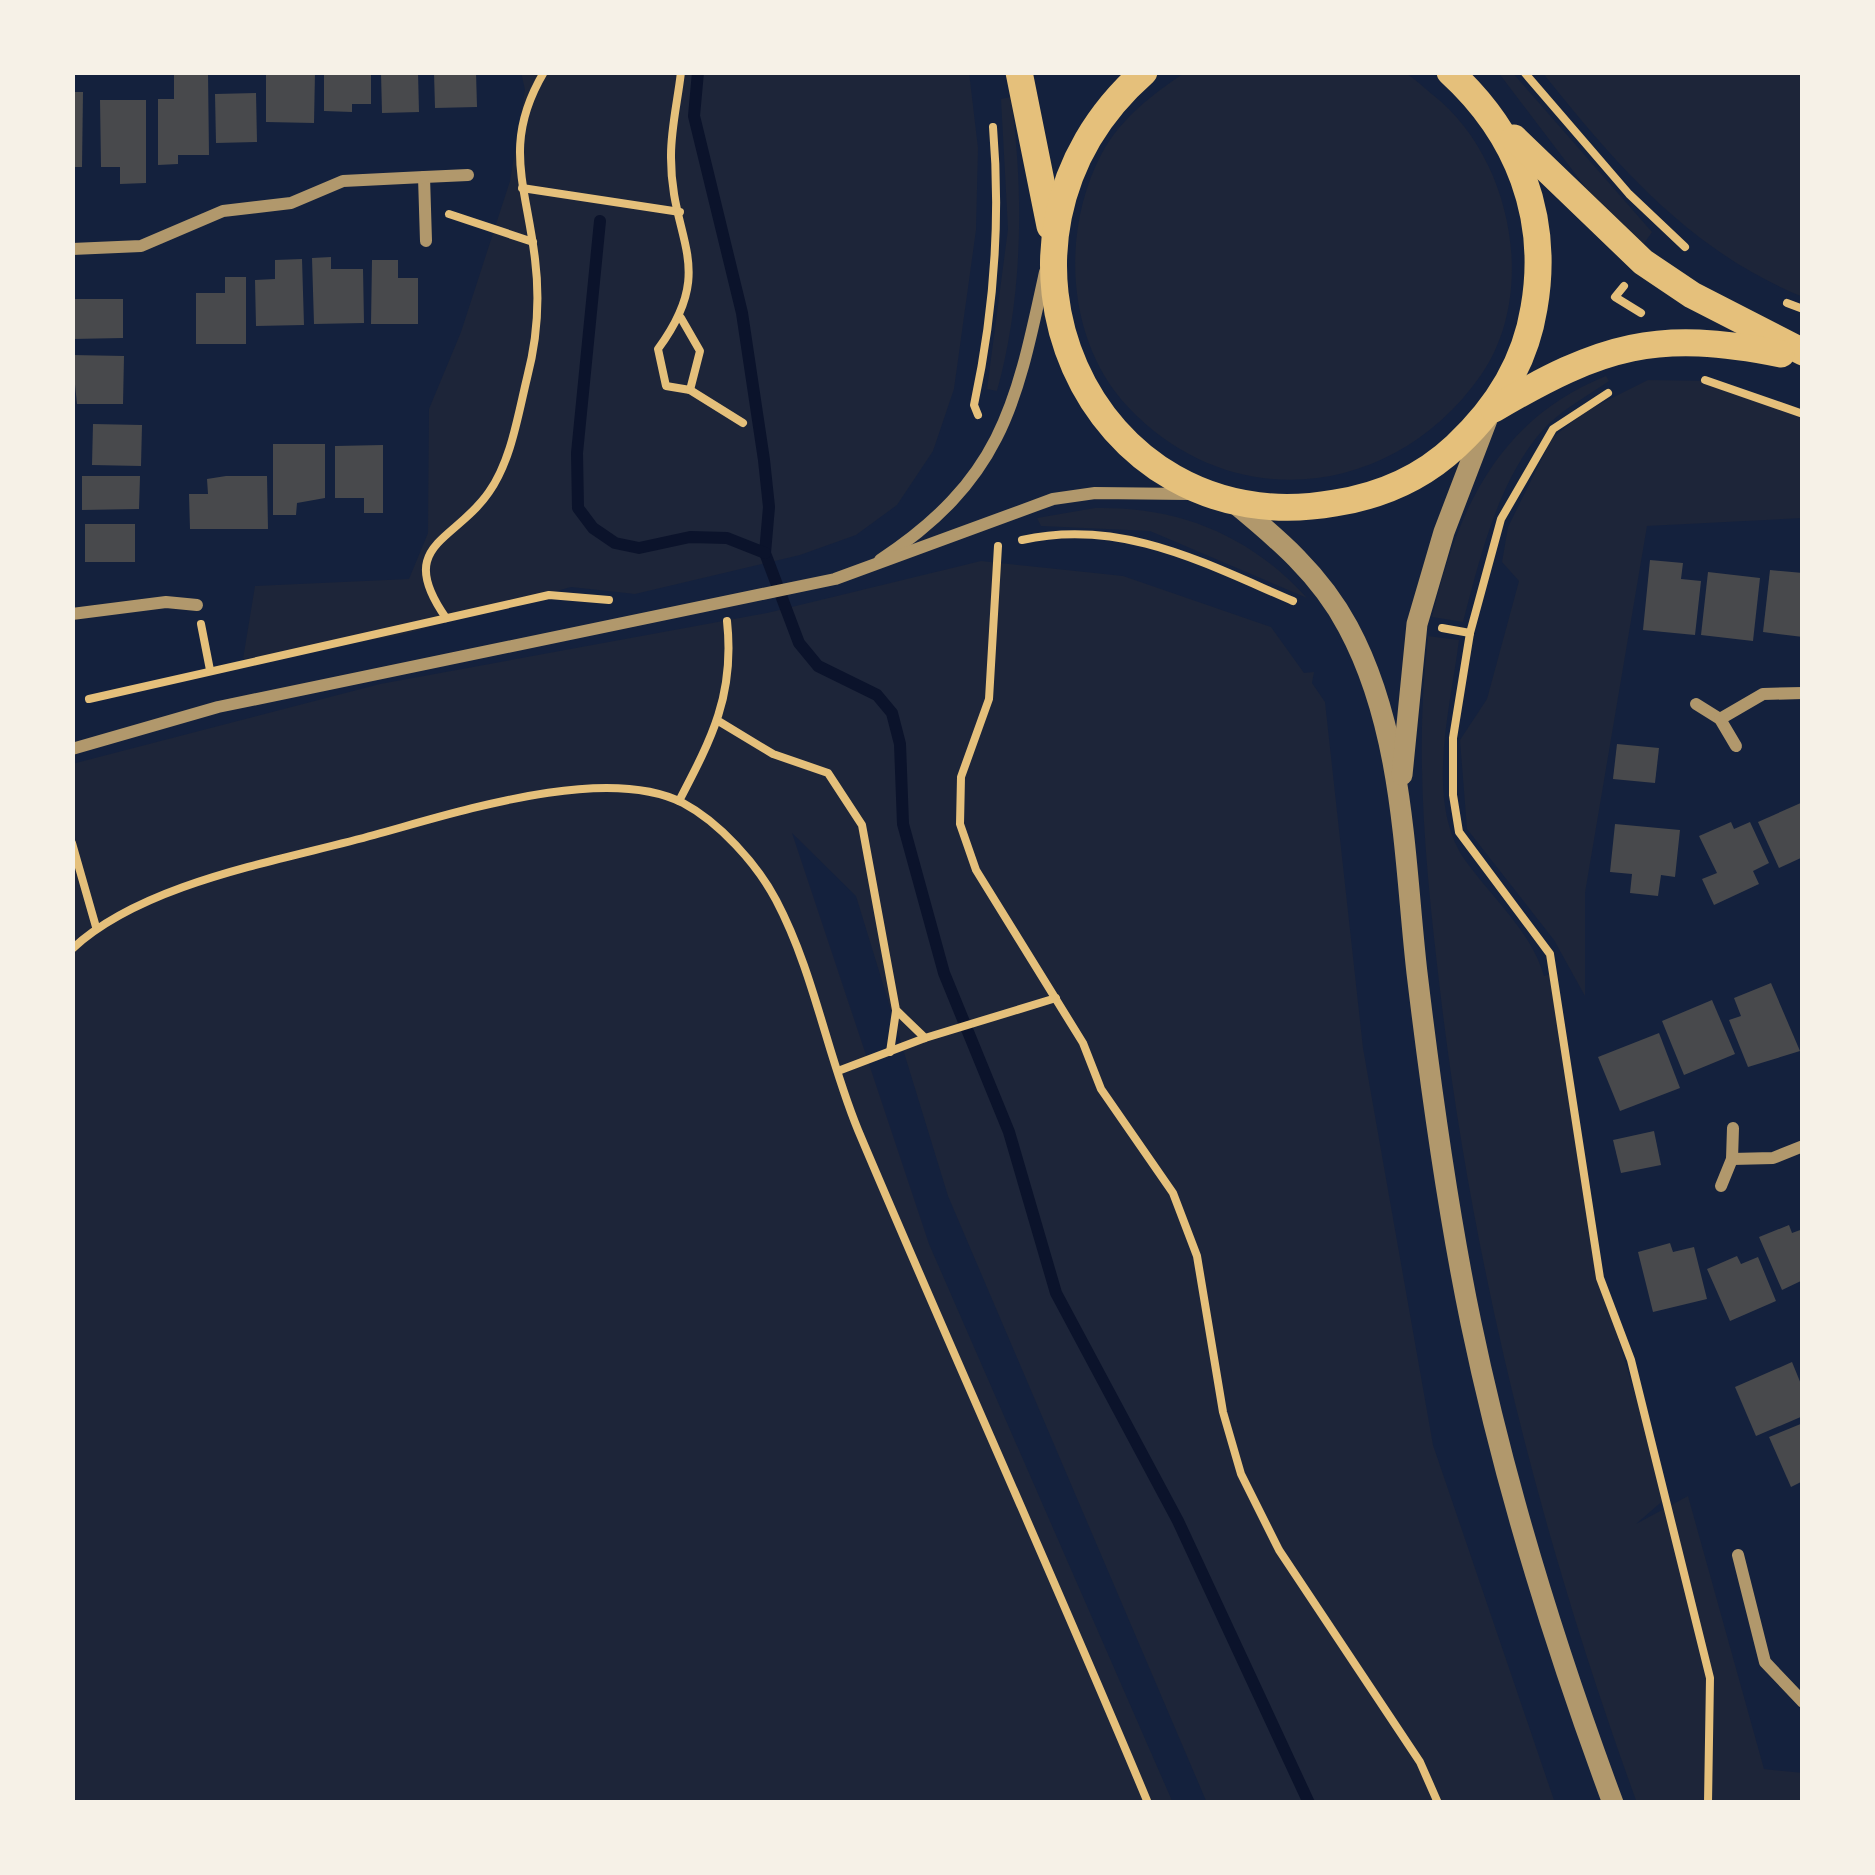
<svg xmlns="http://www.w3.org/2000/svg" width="1875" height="1875" font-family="Literata,serif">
  <rect width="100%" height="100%" fill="#14213d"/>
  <g fill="#1d2539">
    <polygon points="521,72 969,72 978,148 976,230 954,389 933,451 897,505 856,535 800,555 635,594 571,587 398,636 243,659 255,586 409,579 428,533 429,409 461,332 510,181 525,90"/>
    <path d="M1186,72C1223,72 1381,64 1404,73C1414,77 1425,89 1433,95C1511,156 1539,291 1481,375C1397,496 1235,519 1129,408C1066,342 1060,232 1102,153C1121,118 1154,93 1186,72Z"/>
    <polygon points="1498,72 1512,72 1652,232 1643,245 1589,192"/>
    <path d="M1542,72H1803V297C1690,251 1616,165 1542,72Z"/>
    <path d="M1011,97C1024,193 1023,297 997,391L987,389L1008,229L1001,99Z"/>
    <path d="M1606,376L1609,381C1586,397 1559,411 1541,432C1497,484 1480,558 1463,622L1432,617C1457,511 1498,419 1606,376Z"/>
    <polygon points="1648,380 1712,381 1803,409 1803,518 1647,526 1585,893 1585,996 1554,940 1467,829 1460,740 1487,699 1519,581 1502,562 1508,527 1552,438 1586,411"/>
    <path d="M1095,508C1179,506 1251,536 1307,598L1150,531L1041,526L1037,518Z"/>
    <polygon points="981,561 1123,576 1271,627 1304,673 1314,672 1312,683 1325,702 1363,1048 1433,1445 1555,1803 1207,1803 948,1196 856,896 792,833 929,1244 1173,1803 72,1803 72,764 380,684 767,613"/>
    <path d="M1428,636L1459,640C1451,706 1424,801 1465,860C1492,898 1531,931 1544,976L1554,973L1600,1278L1666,1498L1636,1524L1688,1496L1764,1769L1803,1773V1803H1637C1541,1539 1473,1270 1440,990C1426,871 1414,755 1428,636Z"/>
  </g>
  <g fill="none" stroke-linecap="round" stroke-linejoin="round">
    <g stroke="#0b132b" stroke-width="12">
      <polyline points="698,72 694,116 742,313 764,460 769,507 765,553 799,643 818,666 877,695 892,713 900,744 903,824 944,973 1009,1132 1056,1293 1178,1521 1309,1803"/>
      <polyline points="600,221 577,453 578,508 593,528 615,543 639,548 690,537 727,538 765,553"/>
    </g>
  </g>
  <g fill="#48494c">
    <polygon points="208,72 209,155 178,155 178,164 158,165 158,99 174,99 174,73"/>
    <polygon points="266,72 315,72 314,123 266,122"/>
    <polygon points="324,72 371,72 371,104 352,104 352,112 324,111"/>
    <polygon points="381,72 418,72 419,112 382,113"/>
    <polygon points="434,72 476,72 477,107 435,108"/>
    <polygon points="72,92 83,92 82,167 72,167"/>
    <polygon points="256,93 257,142 216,143 215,94"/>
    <polygon points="100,100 146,100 146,183 120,184 120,167 101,167"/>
    <polygon points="331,257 331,269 363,269 364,323 314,324 312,258"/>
    <polygon points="302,259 304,325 256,326 255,280 275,279 275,260"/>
    <polygon points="372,260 398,260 398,278 418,278 418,324 371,324"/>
    <polygon points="225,277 246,277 246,344 196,344 196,293 225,293"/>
    <polygon points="72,299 123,299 123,338 72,339"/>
    <polygon points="72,355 124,356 123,404 77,404"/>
    <polygon points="93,424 142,425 141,466 92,465"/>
    <polygon points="273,444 325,444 325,498 297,503 296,515 273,515"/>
    <polygon points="383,445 383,513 364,513 364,498 335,498 335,446"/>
    <polygon points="82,476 140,476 139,509 82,510"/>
    <polygon points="226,476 267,476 268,529 190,529 189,494 208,494 207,479"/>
    <rect x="85" y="524" width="50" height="38"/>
    <polygon points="1650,560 1683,563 1681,579 1701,581 1695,635 1643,630"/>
    <polygon points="1770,570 1803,573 1803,637 1763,632"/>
    <polygon points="1708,572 1760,578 1753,641 1701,635"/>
    <polygon points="1617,744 1659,748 1655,783 1613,779"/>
    <polygon points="1803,802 1803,857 1779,868 1758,822"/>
    <polygon points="1731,822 1734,829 1750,822 1769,863 1753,871 1759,884 1714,905 1702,879 1717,873 1699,836"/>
    <polygon points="1615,824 1680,830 1675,877 1661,875 1658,896 1630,893 1632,874 1610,872"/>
    <polygon points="1771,983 1800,1051 1748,1067 1729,1020 1741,1016 1734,998"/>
    <polygon points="1712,1000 1735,1054 1684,1075 1662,1021"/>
    <polygon points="1659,1033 1680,1088 1620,1111 1598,1057"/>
    <polygon points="1654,1131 1661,1165 1621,1173 1613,1140"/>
    <polygon points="1789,1225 1792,1233 1803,1229 1803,1280 1782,1290 1759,1237"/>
    <polygon points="1670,1243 1673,1252 1694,1247 1707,1299 1653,1312 1638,1252"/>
    <polygon points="1737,1256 1741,1264 1758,1257 1776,1301 1730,1321 1707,1269"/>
    <polygon points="1792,1362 1803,1389 1803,1416 1756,1436 1735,1387"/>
    <polygon points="1803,1423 1803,1481 1791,1487 1769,1437"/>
  </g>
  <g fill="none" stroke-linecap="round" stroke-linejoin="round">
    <g stroke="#e5c07b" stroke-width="8">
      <path d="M681,72C678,99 671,128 671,155C670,241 719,266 658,349L666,386L690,390L743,423"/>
      <polyline points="1524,72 1629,194 1685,247"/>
      <polyline points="522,188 680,212"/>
      <polyline points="449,214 533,242"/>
      <polyline points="1624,286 1615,297 1641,313"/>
      <polyline points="1787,303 1803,309"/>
      <polyline points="681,318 700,351 690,390"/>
      <polyline points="1705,380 1803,414"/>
      <polyline points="1608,393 1553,429 1501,519 1470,633 1453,738 1453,795 1459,832 1550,954 1600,1278 1631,1360 1710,1678 1708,1803"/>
      <path d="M978,415L974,405C994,312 1001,222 993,127"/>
      <path d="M1022,540C1122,518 1204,563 1293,601"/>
      <polyline points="998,546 989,699 961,777 960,824 976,870 1083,1043 1101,1089 1173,1193 1197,1256 1223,1412 1241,1474 1279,1550 1420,1762 1438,1803"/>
      <path d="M446,618C394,544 455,542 489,492C511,461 518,415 527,378C537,340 540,299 535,259C526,184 502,143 544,72"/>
      <polyline points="201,624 210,670"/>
      <polyline points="1442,628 1470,633"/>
      <polyline points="89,699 549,595 609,600"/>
      <polyline points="720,722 773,754 828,773 862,825 896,1010 925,1038"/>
      <path d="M679,801C712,738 735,694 727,621"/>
      <polyline points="72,843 96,927"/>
      <path d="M72,949C144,882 280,861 374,835C455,813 605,763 683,803C719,822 757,864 776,900C814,972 827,1055 858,1130C953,1355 1054,1577 1148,1803"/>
      <polyline points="890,1052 896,1011"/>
      <polyline points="838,1071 925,1038 1056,998"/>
    </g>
    <g stroke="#b1986c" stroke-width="12">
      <polyline points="426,241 424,177 468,175"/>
      <polyline points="72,249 141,246 223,211 291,203 343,181 424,177"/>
      <path d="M880,560C1002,479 1016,406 1045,272"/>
      <polyline points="72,614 166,602 197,605"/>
      <polyline points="1696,704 1720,719 1736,746"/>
      <polyline points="1720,719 1763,694 1803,693"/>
      <polyline points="72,749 218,707 835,579 1053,499 1095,493 1189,494"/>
      <polyline points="1732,1159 1773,1158 1803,1146"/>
      <polyline points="1721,1186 1732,1159 1733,1128"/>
      <polyline points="1738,1555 1765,1662 1803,1702"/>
    </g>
    <g stroke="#b1986c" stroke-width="21">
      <path d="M1232,501C1277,538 1320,574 1348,627C1404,731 1404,858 1417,973C1431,1090 1447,1208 1471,1323C1505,1486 1555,1647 1613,1803"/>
      <polyline points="1402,775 1417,624 1444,532 1488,417"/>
    </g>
    <g stroke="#e5c07b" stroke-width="27">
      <polyline points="1019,72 1050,226"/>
      <path d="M1144,72C953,240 1087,547 1335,503C1380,496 1422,478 1456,446C1497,408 1525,364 1534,308C1550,217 1518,134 1450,72"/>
      <polyline points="1514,138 1643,262 1692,295 1803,352"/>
      <path d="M1494,409C1602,345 1657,329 1781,354"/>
    </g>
  </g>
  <rect width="1875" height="1875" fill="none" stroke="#f6f1e7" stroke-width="150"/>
</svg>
